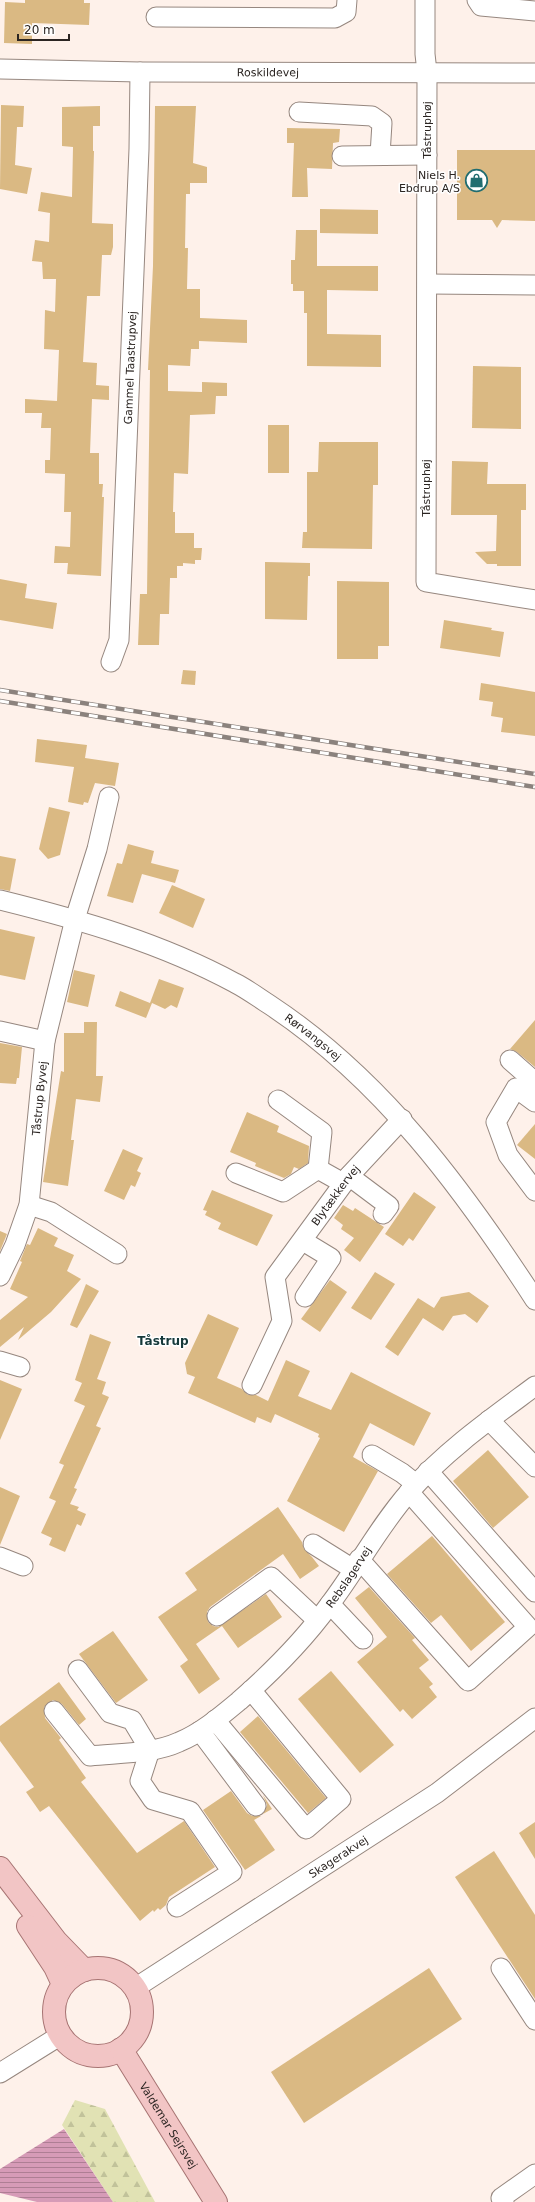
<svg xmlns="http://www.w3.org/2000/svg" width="535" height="2202" font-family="'DejaVu Sans',sans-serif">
  <defs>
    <pattern id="forest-firs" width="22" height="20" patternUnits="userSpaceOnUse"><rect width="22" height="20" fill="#e1e2b4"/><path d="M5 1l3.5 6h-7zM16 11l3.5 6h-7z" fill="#c1c29a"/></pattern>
    <pattern id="water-rules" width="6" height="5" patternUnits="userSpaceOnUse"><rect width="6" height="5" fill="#d69bb7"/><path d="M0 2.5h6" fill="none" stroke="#ae7e94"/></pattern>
  </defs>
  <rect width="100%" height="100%" fill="#fef1ea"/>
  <polygon fill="url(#forest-firs)" points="75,2100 105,2109 155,2202 113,2202 62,2125"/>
  <polygon fill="url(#water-rules)" points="64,2129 113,2202 37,2202 0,2193 0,2169"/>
  <g fill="#dab983">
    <polygon points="25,0 84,0 84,3 90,3 89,25 32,23 32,44 4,43 5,2 25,3"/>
    <polygon points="1,105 24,106 23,127 17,127 15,165 32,168 27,194 0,189"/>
    <polygon points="100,106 100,126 93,126 93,151 94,151 92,223 113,224 113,247 111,255 102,255 100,296 87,296 83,362 97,363 96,385 109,386 109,400 92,399 90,453 99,453 99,484 103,484 102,497 104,497 101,576 67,574 68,563 54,563 55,546 70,547 71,512 64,512 65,474 45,473 45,460 50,460 51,428 41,428 42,413 25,413 25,399 57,401 59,350 44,349 45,310 55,312 56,279 43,279 42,262 32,261 35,240 49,242 50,213 38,211 41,192 72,197 73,147 62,146 62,107"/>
    <polygon points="155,106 196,106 193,163 207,167 207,183 190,183 190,194 186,194 185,248 188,248 187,289 200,289 200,318 247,320 247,343 199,341 199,349 191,349 190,366 168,365 168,391 202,392 202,382 227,383 227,396 216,396 215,414 190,415 188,474 174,473 173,512 175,512 175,533 194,533 194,548 202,548 201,560 195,560 195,564 183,563 183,566 177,566 177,578 170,578 169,614 160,614 159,645 138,645 140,594 147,594 150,370 148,370 153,266"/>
    <polygon points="287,128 340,129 339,142 333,143 332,169 307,168 308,197 292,197 294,143 287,143"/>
    <polygon points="457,150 535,150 535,221 502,220 497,228 492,220 457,220"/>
    <polygon points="320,209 378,210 378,234 320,233"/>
    <polygon points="296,230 317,230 317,266 378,266 378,291 327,290 327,334 381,335 381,367 307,366 307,313 304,313 304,291 293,291 293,284 291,284 291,260 295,260"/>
    <polygon points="473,366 521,367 521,429 472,428"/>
    <rect x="268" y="425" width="21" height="48"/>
    <polygon points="319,442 378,442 378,485 373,485 372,549 302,548 303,532 307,532 307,472 318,472"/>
    <polygon points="452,461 488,462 487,484 526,484 526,510 521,510 521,566 497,566 497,564 487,564 475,552 496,551 497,515 451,515"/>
    <polygon points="265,562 310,563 310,576 308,576 307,620 265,619"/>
    <polygon points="0,579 27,584 25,598 57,603 53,629 0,620"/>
    <polygon points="337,581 389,582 389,646 378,646 378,659 337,659"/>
    <polygon points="444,620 492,628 491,630 504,632 500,657 440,648"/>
    <polygon points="183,670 196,671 195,685 181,684"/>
    <polygon points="481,683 535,692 535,736 501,732 503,718 491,716 493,702 479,700"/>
    <polygon points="37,739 87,745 85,758 119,763 115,786 95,783 88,803 84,802 83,805 68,802 74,767 35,762"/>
    <polygon points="49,807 70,812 60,855 48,859 39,849"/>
    <polygon points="128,844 154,851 151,863 179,870 175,883 142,874 133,903 107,896 117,863 122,864"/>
    <polygon points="0,856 16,859 10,891 0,889"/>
    <polygon points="172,885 205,899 193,928 159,913"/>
    <polygon points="0,929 35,937 25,980 0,975"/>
    <polygon points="74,970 95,975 88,1007 67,1002"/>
    <polygon points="159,979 184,988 177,1008 171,1005 165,1009 152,1003 146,1018 115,1006 120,991 150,1003"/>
    <polygon points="535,1020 535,1067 517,1052 510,1049"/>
    <polygon points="84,1022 97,1022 96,1076 103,1076 100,1102 76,1099 71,1140 74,1140 68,1186 43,1182 61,1071 64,1072 64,1033 84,1033"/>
    <polygon points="0,1043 22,1047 19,1078 17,1078 16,1084 0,1083"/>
    <polygon points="247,1112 279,1126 277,1132 309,1146 308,1163 299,1169 294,1167 291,1174 284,1178 255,1166 256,1163 230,1152"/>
    <polygon points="535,1124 535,1159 517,1145"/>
    <polygon points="123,1149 143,1158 137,1171 141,1173 135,1187 131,1185 124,1200 104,1191"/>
    <polygon points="212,1190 273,1215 257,1246 218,1229 221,1223 205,1215 207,1211 203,1210"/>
    <polygon points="414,1192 436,1207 413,1241 409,1238 403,1246 385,1234"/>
    <polygon points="343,1205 353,1211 355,1208 384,1227 360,1262 344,1250 354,1238 341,1229 343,1225 334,1218"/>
    <polygon points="38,1228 58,1238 54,1246 74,1255 67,1271 81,1279 51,1312 18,1340 24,1327 0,1347 0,1320 28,1297 10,1289 22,1262 20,1261 27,1244 30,1245"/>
    <polygon points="0,1231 7,1234 0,1251"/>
    <polygon points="375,1272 395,1284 371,1320 351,1308"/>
    <polygon points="330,1280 347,1292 320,1332 301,1319"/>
    <polygon points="86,1284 99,1291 77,1328 70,1325"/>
    <polygon points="469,1292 489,1306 477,1323 465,1314 453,1316 443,1331 423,1318 398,1356 385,1347 418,1298 434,1308 441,1297"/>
    <polygon points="208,1314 239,1328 217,1378 242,1389 248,1395 256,1395 268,1401 286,1360 310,1371 298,1396 331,1410 351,1372 431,1413 414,1446 370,1423 353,1457 378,1471 344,1532 287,1501 320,1438 318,1437 319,1434 275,1414 271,1423 257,1417 255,1423 188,1393 195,1377 187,1374 185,1363"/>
    <polygon points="90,1334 111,1342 97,1379 106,1382 102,1394 109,1397 96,1426 101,1428 74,1488 77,1489 70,1504 79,1507 77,1510 86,1514 81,1526 77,1524 65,1552 49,1545 52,1538 41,1533 56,1501 49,1498 64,1465 59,1463 85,1406 74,1401 82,1383 75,1380"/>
    <polygon points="0,1380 22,1389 0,1440"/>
    <polygon points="488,1450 529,1497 493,1528 453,1481"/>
    <polygon points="0,1487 20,1496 0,1545"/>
    <polygon points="278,1507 302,1542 304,1549 312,1557 319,1566 300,1579 283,1554 210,1607 207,1612 208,1622 213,1626 218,1627 266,1594 282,1617 238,1648 222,1626 196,1644 220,1679 199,1694 180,1666 188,1660 158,1617 197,1590 185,1573"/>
    <polygon points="432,1536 505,1622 471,1651 441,1615 431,1623 387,1574"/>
    <polygon points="369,1587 415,1638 412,1640 429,1660 419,1668 433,1684 429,1687 437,1697 412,1719 403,1709 400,1712 357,1662 387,1637 355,1598"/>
    <polygon points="113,1631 148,1680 116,1703 79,1654"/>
    <polygon points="331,1671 394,1745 360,1773 298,1699"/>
    <polygon points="59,1682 86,1719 79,1725 62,1704 53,1700 44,1707 45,1718 61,1738 59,1740 86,1778 81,1782 137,1853 184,1821 215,1867 169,1897 166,1905 160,1910 158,1908 154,1912 153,1910 140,1921 49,1806 40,1812 26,1792 34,1787 0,1741 0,1726"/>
    <polygon points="258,1716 326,1798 308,1813 240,1732"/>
    <polygon points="231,1791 247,1813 252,1816 261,1816 254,1820 275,1850 245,1870 203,1810"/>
    <polygon points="263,1795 272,1809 263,1814 267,1805"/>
    <polygon points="535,1822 535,1859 519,1833"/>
    <polygon points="494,1851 535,1915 535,1999 455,1877"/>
    <polygon points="429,1968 462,2019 304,2123 271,2072"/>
  </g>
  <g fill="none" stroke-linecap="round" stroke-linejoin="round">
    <defs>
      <g id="minor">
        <polyline points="425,0 425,54 427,72 426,582 535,600"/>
        <polyline points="477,0 481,6 535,11"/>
        <polyline points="156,17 335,18 346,12 347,0"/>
        <path id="s1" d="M0,69L140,72L535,73"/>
        <polyline points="299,112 372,116 382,123 380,155"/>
        <polyline points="342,156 427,155"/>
        <polyline points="428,284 535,285"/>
        <path id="s2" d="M111,662L119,640L139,149L140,72"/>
        <path id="s3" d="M0,900C81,920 161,943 235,983C247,989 259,998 270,1005C382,1079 463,1189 535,1300"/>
        <polyline points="0,1031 45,1041"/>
        <polyline points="510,1060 535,1082"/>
        <polyline points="278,1100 322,1132 318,1169"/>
        <polyline points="535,1102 516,1088 496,1122 508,1155 535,1191"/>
        <polyline points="236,1173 283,1192 318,1169 343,1183"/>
        <polyline points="349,1176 389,1206 383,1214"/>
        <polyline points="29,1205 51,1212 117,1254"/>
        <polyline points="303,1241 331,1258 305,1297"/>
        <path id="s4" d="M0,1276L15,1245L29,1205L45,1041L75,919L97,849L109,797"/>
        <polyline points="0,1361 20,1367"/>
        <path id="s5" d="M252,1385L282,1321L275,1277L349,1176L402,1119"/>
        <polyline points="489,1420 535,1467"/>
        <polyline points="372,1455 402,1473 416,1484"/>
        <polyline points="428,1471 535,1592"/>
        <polyline points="313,1544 353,1569"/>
        <polyline points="0,1557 23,1566"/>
        <polyline points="359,1559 468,1681 528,1627 409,1492"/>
        <polyline points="330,1604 363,1639"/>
        <polyline points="217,1616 271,1577 317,1620"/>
        <polyline points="78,1670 110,1713 132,1720 150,1750 140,1781 153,1800 190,1811 232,1872 177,1907"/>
        <path id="s6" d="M54,1711L90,1756C119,1753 153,1754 179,1742C201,1733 221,1716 239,1701C272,1672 304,1640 330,1604C358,1567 379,1526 410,1491C446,1450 492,1418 535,1386"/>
        <polyline points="215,1720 306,1829 341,1799 251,1690"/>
        <polyline points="200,1731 256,1806"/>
        <polyline points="501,1968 535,2020"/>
        <path id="s7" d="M135,1988L437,1793L535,1718"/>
        <polyline points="0,2073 61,2035"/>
        <polyline points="504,2202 501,2198 535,2174"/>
      </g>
      <g id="major">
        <polyline points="0,1868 56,1941 84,1970"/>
        <polyline points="28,1926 55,1967 63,1984"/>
        <circle cx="98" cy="2012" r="44"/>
        <path id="s8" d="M121,2049L216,2202"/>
      </g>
    </defs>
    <use href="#minor" stroke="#96877f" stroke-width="21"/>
    <use href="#major" stroke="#a77473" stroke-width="24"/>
    <use href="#minor" stroke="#fff" stroke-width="19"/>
    <use href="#major" stroke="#f2c5c5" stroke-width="22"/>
    <defs>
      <g id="rail">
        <polyline points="0,690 535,774"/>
        <polyline points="0,701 535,787"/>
      </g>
    </defs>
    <use href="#rail" stroke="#8b827d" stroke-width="4.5"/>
    <use href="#rail" stroke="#fff" stroke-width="3" stroke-dasharray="9" stroke-linecap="butt"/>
  </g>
  <defs>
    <symbol id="shop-ring" viewBox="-11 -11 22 22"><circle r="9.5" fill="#fff" stroke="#216d70" stroke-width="1.5"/><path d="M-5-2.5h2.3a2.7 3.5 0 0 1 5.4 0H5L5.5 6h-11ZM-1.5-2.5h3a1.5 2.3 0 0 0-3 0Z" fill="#216d70"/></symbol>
  </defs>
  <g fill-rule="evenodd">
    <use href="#shop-ring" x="464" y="168" width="25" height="25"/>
  </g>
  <g text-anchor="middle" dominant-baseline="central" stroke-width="3" stroke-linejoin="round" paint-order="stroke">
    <g font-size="11" fill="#2b2522" stroke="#fff">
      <text stroke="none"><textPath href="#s1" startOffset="268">Roskildevej</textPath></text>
      <text transform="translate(427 130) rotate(-90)">Tåstruphøj</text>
      <text stroke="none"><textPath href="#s2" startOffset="296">Gammel Taastrupvej</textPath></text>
      <text transform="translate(426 488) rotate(-90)">Tåstruphøj</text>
      <text stroke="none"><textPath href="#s3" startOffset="345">Rørvangsvej</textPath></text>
      <text stroke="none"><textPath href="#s4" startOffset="184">Tåstrup Byvej</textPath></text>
      <text stroke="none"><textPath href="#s5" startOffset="217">Blytækkervej</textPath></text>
      <text stroke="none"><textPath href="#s6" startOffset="387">Rebslagervej</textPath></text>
      <text stroke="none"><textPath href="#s7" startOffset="242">Skagerakvej</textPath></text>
      <text stroke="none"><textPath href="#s8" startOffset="90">Valdemar Sejrsvej</textPath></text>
    </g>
    <g font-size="11" fill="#2b2522" stroke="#fff" text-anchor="end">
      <text x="460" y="175">Niels H.<tspan x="460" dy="13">Ebdrup A/S</tspan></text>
    </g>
    <g font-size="12" font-weight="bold" fill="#16393a" stroke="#fff">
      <text x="163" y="1341">Tåstrup</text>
    </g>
  </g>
  <path d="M18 34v6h51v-6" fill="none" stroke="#2b2522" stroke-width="2"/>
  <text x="24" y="34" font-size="12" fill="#2b2522" stroke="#ffffff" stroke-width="3" paint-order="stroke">20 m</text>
</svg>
